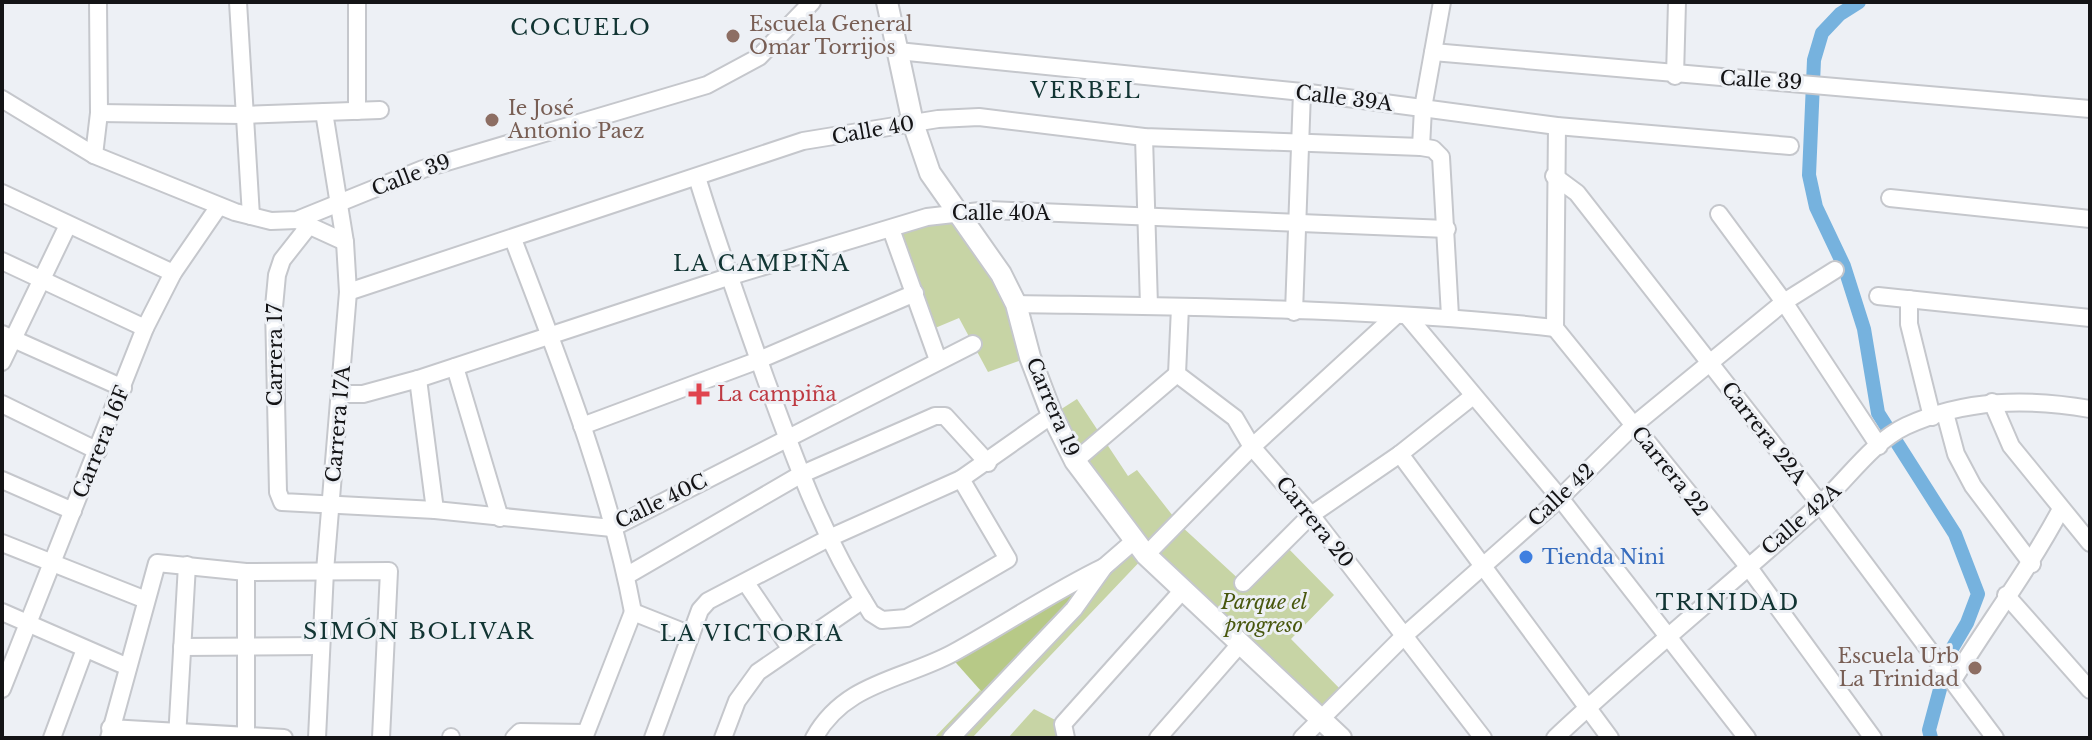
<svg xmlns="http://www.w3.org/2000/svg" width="2092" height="740" font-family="'Libre Baskerville',serif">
  <rect width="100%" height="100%" fill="#edf0f5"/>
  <g fill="#c7d4a5">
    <polygon points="956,211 976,235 1030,357 988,372 959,318 928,331 891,229"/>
    <polygon points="1077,399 1128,476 1137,470 1180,525 1243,583 1283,543 1334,595 1291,639 1346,695 1323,719 1146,555 972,738 934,738 980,690 989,699 1134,541 1052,415"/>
    <polygon points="1034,709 1063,724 1066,738 1008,738"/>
  </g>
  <polygon fill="#b7c987" points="1104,567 989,700 949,655"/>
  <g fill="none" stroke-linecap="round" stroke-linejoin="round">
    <polyline stroke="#76b2de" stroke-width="14" points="1859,2 1840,14 1822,33 1814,60 1809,175 1816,207 1844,266 1864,329 1878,413 1955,534 1978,594 1967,623 1950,652 1929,730 1931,738"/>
    <defs>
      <g id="minor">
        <polyline points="238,2 251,216"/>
        <polyline points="1442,2 1423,108 1421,147 1433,149 1441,157 1450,316"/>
        <polyline points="898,51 1302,92 1557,126 1790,146"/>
        <path d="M1433,52C1652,73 1871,88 2090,109"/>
        <polyline points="1675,76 1677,2"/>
        <polyline points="2,99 94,155 235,212 271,221 297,220 423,169 707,85 759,57 812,2"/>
        <polyline points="357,111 357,2"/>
        <polyline points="99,113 242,115 380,110"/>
        <polyline points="1557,126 1555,328 1747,565 1873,738"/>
        <polyline points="1144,137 1149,306"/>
        <polyline points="94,155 99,113 98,2"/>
        <polyline points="1554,176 1577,193 1820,504 1995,738"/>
        <path d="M697,177C718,246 742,312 766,380C797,465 822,535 871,613L882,620L907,618L1008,559L961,479"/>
        <polyline points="2,193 173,273"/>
        <polyline points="1890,198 2090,219"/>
        <polyline points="1719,214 1784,302 1879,446"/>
        <polyline points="299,221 345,242"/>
        <polyline points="308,227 282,260 277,275 274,307 278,492 282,502 435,510 612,528 973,344"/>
        <polyline points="891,229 938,360"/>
        <path d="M513,239C559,360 609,484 633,612"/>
        <polyline points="2,261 145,328"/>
        <polyline points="348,292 803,141 938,119 979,117 1144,137 1421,147"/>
        <polyline points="1878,296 2090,318"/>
        <polyline points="1909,299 1909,324 1932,417"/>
        <path d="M1016,304C1194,307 1379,308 1555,328"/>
        <polyline points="1180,307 1177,374 1235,418 1252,447 1311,515 1483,738"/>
        <polyline points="1294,312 1302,92"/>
        <polyline points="1409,318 1560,498 1747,738"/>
        <polyline points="2,334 123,388"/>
        <polyline points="2,362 68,225"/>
        <polyline points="455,367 500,518"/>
        <polyline points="418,379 435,510"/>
        <polyline points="342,394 363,394 418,379 728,277 927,217 989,210 1447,229"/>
        <polyline points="1992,402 2011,446 2090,543"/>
        <polyline points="2,404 98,451"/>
        <polyline points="1945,413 1956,454 1973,486 2032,564"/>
        <polyline points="582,426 759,360 915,293"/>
        <polyline points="1400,454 1610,738"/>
        <polyline points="1075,461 1177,374"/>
        <polyline points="2,480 73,511"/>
        <polyline points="2,543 146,600"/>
        <polyline points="1146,555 1252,447 1394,317"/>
        <polyline points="626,576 800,475 935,416 945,416 988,463"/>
        <polyline points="746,583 790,648"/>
        <polyline points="1243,583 1311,515 1400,454 1473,396"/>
        <polyline points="2006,595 2090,690"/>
        <polyline points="2,612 128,667"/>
        <polyline points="633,612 691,635"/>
        <polyline points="182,647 321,646"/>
        <path d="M1953,680C1989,622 2029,569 2061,509"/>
        <polyline points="2,689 145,328 173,273 219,206"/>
        <polyline points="110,728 284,738"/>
        <polyline points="52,738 85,649"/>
        <polyline points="109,738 157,563 246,572 389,571 381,738"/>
        <polyline points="177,738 187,565"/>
        <polyline points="246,738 246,572"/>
        <polyline points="317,738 325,571 348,292 345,242 324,112"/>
        <polyline points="451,738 451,737"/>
        <polyline points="514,738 520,732 585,733"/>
        <polyline points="584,738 633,612"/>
        <polyline points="653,738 700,610 708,601 827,539 961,479 1052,415"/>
        <polyline points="723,738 737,701 758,672 863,600"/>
        <path d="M814,738C845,682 903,680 953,653C1004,625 1052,592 1104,567"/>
        <polyline points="951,738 1074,609 1104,567 1134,541"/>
        <polyline points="1066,738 1063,724 1182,591"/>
        <polyline points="1158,738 1240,644"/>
        <polyline points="1302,738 1405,635 1560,498 1634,425 1784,302 1835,270"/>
        <path d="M1555,738C1641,657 1733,583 1820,504C1847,480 1872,442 1906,426C1965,399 2027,398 2090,409"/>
      </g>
      <polyline id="major" points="887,2 913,123 930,173 1001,274 1016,304 1030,357 1052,415 1075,461 1146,555 1341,738"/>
    </defs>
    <use href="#minor" stroke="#c5c7cc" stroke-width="20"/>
    <use href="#major" stroke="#c5c7cc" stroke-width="24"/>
    <use href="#minor" stroke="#fff" stroke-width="16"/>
    <use href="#major" stroke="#fff" stroke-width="20"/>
  </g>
  <g fill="#8d6e63" stroke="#edf0f5" stroke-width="3">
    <circle cx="733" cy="36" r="8"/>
    <circle cx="492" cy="120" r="8"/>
    <circle cx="1975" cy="668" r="8"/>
  </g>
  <path fill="#e0444e" stroke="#edf0f5" stroke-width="3" d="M695 382h8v8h8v8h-8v8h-8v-8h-8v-8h8z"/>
  <circle fill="#3f7fe0" stroke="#edf0f5" stroke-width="3" cx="1526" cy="557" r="8"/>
  <g text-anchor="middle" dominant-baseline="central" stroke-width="6" stroke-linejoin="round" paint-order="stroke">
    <g font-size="20" fill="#785e54" stroke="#edf0f5" text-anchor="start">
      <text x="749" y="24">Escuela General<tspan x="749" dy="23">Omar Torrijos</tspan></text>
      <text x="508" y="108">Ie José<tspan x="508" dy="23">Antonio Paez</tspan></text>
      <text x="1959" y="656" text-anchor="end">Escuela Urb<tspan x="1959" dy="23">La Trinidad</tspan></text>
    </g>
    <g font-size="20" fill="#141416" stroke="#edf0f5">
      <text transform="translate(1761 80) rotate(3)">Calle 39</text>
      <text transform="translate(1344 98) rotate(7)">Calle 39A</text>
      <text transform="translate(873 130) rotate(-10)">Calle 40</text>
      <text transform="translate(411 175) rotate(-21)">Calle 39</text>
      <text x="1001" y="213">Calle 40A</text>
      <text transform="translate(275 355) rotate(-90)">Carrera 17</text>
      <text transform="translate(1053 407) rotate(67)">Carrera 19</text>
      <text transform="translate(338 424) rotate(-85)">Carrera 17A</text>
      <text transform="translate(1764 433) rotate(52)">Carrera 22A</text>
      <text transform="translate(101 442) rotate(-68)">Carrera 16F</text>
      <text transform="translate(1670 471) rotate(51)">Carrera 22</text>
      <text transform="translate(1561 495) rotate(-43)">Calle 42</text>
      <text transform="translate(661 501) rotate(-26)">Calle 40C</text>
      <text transform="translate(1801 519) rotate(-41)">Calle 42A</text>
      <text transform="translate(1315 522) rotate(51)">Carrera 20</text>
    </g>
    <g font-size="20" fill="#be3a42" stroke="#edf0f5" text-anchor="start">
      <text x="717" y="394">La campiña</text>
    </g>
    <g font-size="20" fill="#366cbe" stroke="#edf0f5" text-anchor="start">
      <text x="1542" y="557">Tienda Nini</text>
    </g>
    <g font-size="20" font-style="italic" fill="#48570e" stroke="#edf0f5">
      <text x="1264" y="602">Parque el<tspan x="1264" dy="23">progreso</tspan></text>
    </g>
    <g font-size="22" letter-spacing="2" fill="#123533" stroke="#edf0f5">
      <text x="581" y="27">COCUELO</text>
      <text x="1086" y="90">VERBEL</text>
      <text x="762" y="263">LA CAMPIÑA</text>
      <text x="1728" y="602">TRINIDAD</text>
      <text x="419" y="631">SIMÓN BOLIVAR</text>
      <text x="752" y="633">LA VICTORIA</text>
    </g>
  </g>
  <rect width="2092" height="740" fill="none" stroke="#141416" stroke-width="8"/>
</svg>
